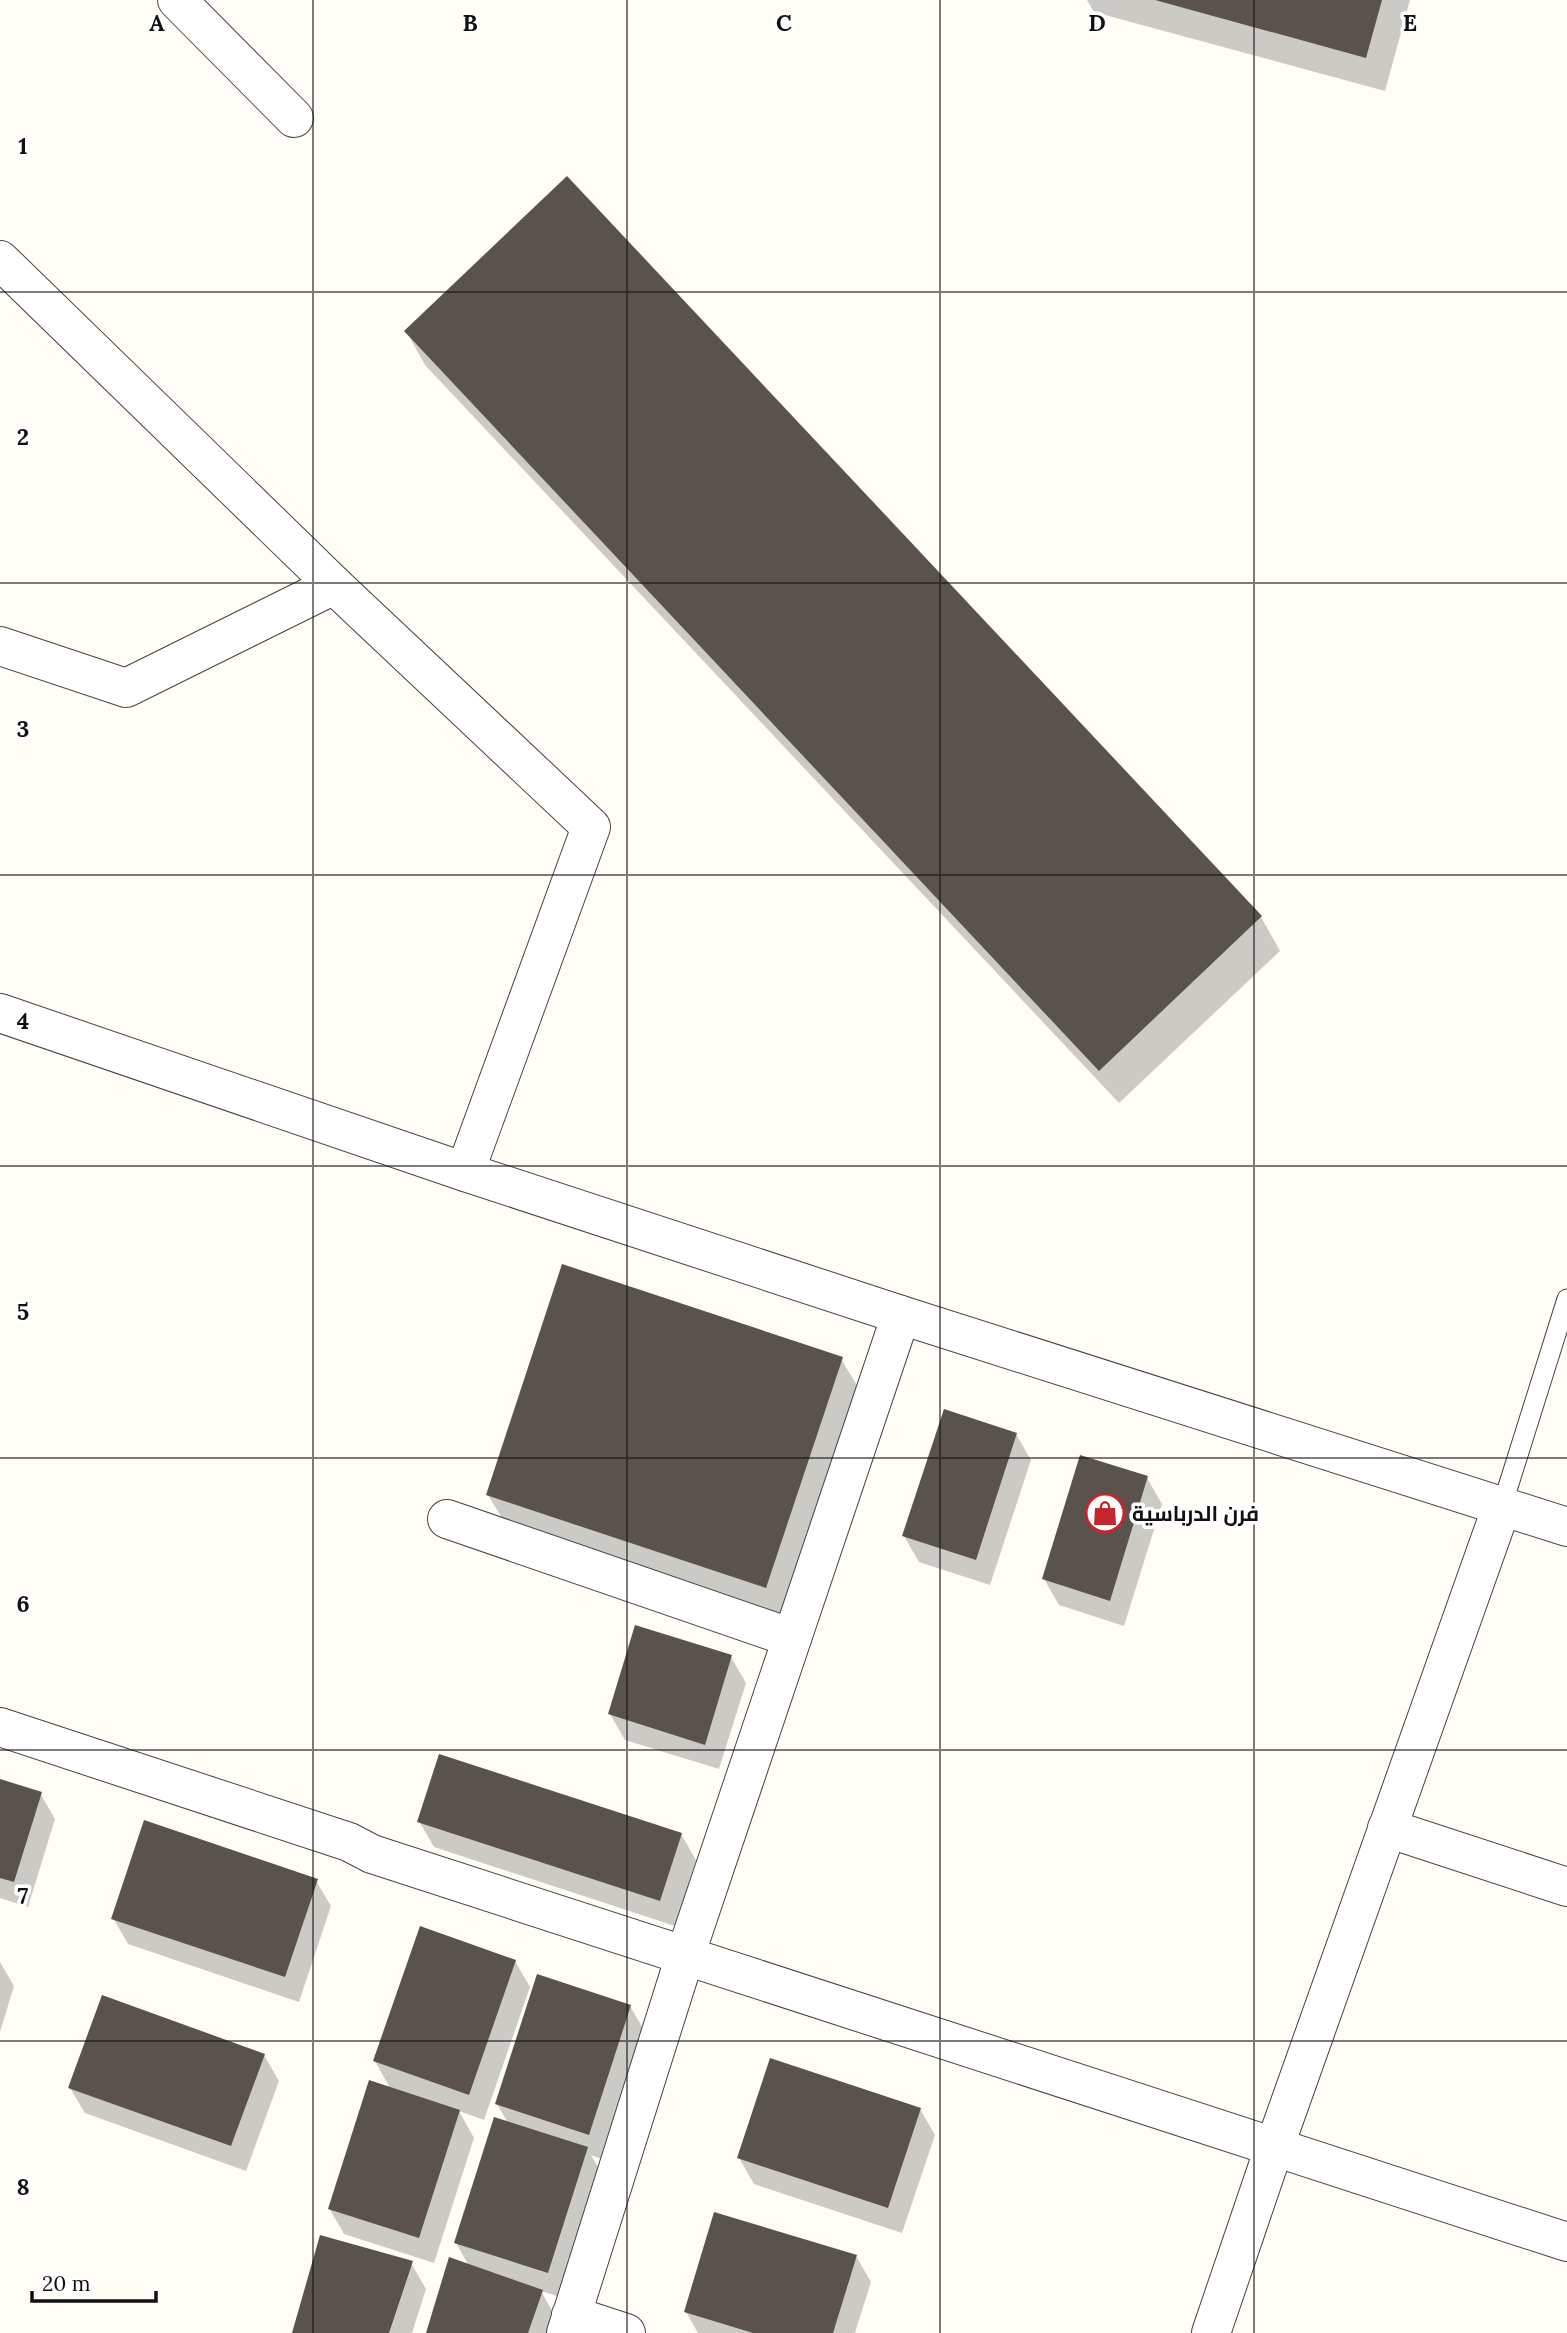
<svg xmlns="http://www.w3.org/2000/svg" width="1567" height="2333" font-family="Lora,Cairo,serif">
  <rect width="100%" height="100%" fill="#fffdf5"/>
  <g fill="#0003">
    <polygon points="1087,0 1410,0 1385,91 1094,12"/>
    <polygon points="406,331 1261,917 1280,951 1119,1103 425,365"/>
    <polygon points="841,1359 861,1392 785,1621 508,1528 488,1495"/>
    <polygon points="1016,1434 1031,1460 990,1585 919,1562 904,1536"/>
    <polygon points="1147,1478 1162,1504 1124,1626 1059,1605 1044,1579"/>
    <polygon points="731,1657 746,1683 719,1769 625,1740 610,1714"/>
    <polygon points="0,1781 40,1793 55,1819 28,1907 0,1898"/>
    <polygon points="419,1821 681,1834 696,1860 675,1926 434,1847"/>
    <polygon points="316,1881 331,1906 299,2002 128,1944 113,1918"/>
    <polygon points="515,1961 530,1987 484,2120 459,2111 474,2138 434,2263 344,2234 329,2208 391,2090 375,2061"/>
    <polygon points="0,1962 14,1986 0,2032"/>
    <polygon points="630,2006 645,2032 604,2160 591,2155 602,2174 563,2298 541,2291 556,2318 551,2333 428,2333 469,2266 456,2243 508,2123 497,2104"/>
    <polygon points="264,2055 279,2081 246,2171 85,2113 70,2088"/>
    <polygon points="920,2109 935,2135 902,2233 754,2184 739,2158"/>
    <polygon points="856,2256 871,2282 855,2333 698,2333 686,2312"/>
    <polygon points="411,2263 426,2289 412,2333 293,2333"/>
  </g>
  <g fill="#5a524d">
    <polygon points="1155,0 1382,0 1366,58"/>
    <polygon points="567,176 1262,916 1099,1071 404,331"/>
    <polygon points="562,1264 843,1357 766,1588 486,1495"/>
    <polygon points="944,1409 1017,1433 976,1560 902,1536"/>
    <polygon points="1080,1455 1148,1476 1110,1601 1042,1579"/>
    <polygon points="635,1625 732,1655 705,1745 608,1714"/>
    <polygon points="439,1754 682,1833 660,1901 417,1822"/>
    <polygon points="0,1779 42,1792 14,1882 0,1878"/>
    <polygon points="144,1820 318,1879 285,1977 111,1919"/>
    <polygon points="420,1926 516,1960 469,2095 373,2061"/>
    <polygon points="537,1974 631,2005 589,2135 495,2104"/>
    <polygon points="102,1995 265,2054 231,2146 68,2088"/>
    <polygon points="770,2058 921,2108 888,2208 737,2158"/>
    <polygon points="369,2080 460,2110 419,2238 328,2209"/>
    <polygon points="494,2117 588,2147 548,2273 454,2243"/>
    <polygon points="714,2212 857,2255 833,2333 753,2333 684,2312"/>
    <polygon points="320,2235 413,2261 389,2333 292,2333"/>
    <polygon points="449,2257 543,2290 528,2333 426,2333"/>
  </g>
  <g fill="none" stroke-linecap="round" stroke-linejoin="round">
    <defs>
      <polyline id="lane" points="1502,1506 1567,1299"/>
      <g id="street">
        <polyline points="177,0 294,118"/>
        <polyline points="0,260 334,585 591,827 465,1172"/>
        <polyline points="0,646 126,688 334,585"/>
        <polyline points="0,1013 465,1172 901,1315 1567,1527"/>
        <polyline points="447,1519 792,1638"/>
        <polyline points="0,1727 349,1842 372,1854 1567,2242"/>
        <polyline points="1387,1828 1567,1887"/>
        <polyline points="571,2315 626,2333"/>
        <polyline points="566,2333 685,1956 901,1315"/>
        <polyline points="1211,2333 1274,2148 1502,1506"/>
      </g>
    </defs>
    <use href="#lane" stroke="#444" stroke-width="21"/>
    <use href="#street" stroke="#444" stroke-width="40"/>
    <use href="#lane" stroke="#fff" stroke-width="19"/>
    <use href="#street" stroke="#fff" stroke-width="38"/>
  </g>
  <path fill="none" stroke="#111" stroke-width="2" stroke-opacity="0.55" d="M313,0V2333M627,0V2333M940,0V2333M1254,0V2333M0,292H1567M0,583H1567M0,875H1567M0,1166H1567M0,1458H1567M0,1750H1567M0,2041H1567"/>
  <defs>
    <symbol id="shop-ring" viewBox="-11 -11 22 22"><circle r="9.5" fill="#fff" stroke="#c4262e" stroke-width="1.5"/><path d="M-5-2.5h2.3a2.7 3.5 0 0 1 5.4 0H5L5.5 6h-11ZM-1.5-2.5h3a1.5 2.3 0 0 0-3 0Z" fill="#c4262e"/></symbol>
  </defs>
  <g fill-rule="evenodd">
    <use href="#shop-ring" x="1083" y="1491" width="44" height="44"/>
  </g>
  <g text-anchor="middle" dominant-baseline="central" stroke-width="7" stroke-linejoin="round" paint-order="stroke">
    <g font-size="21" font-weight="bold" fill="#111" stroke="#fff" text-anchor="start">
      <text x="1132" y="1513">فرن الدرباسية</text>
    </g>
  </g>
  <g font-size="23" text-anchor="middle" font-weight="bold" fill="#111" stroke="#fff" stroke-width="7" stroke-linejoin="round" paint-order="stroke">
    <text x="157" y="31">A</text>
    <text x="470" y="31">B</text>
    <text x="784" y="31">C</text>
    <text x="1097" y="31">D</text>
    <text x="1410" y="31">E</text>
    <text x="23" y="154">1</text>
    <text x="23" y="445">2</text>
    <text x="23" y="737">3</text>
    <text x="23" y="1029">4</text>
    <text x="23" y="1320">5</text>
    <text x="23" y="1612">6</text>
    <text x="23" y="1904">7</text>
    <text x="23" y="2195">8</text>
  </g>
  <path d="M32 2291v10h124v-10" fill="none" stroke="#111111" stroke-width="3.5"/>
  <text x="42" y="2291" font-size="21" fill="#111111" stroke="#ffffff" stroke-width="5" paint-order="stroke">20 m</text>
</svg>
